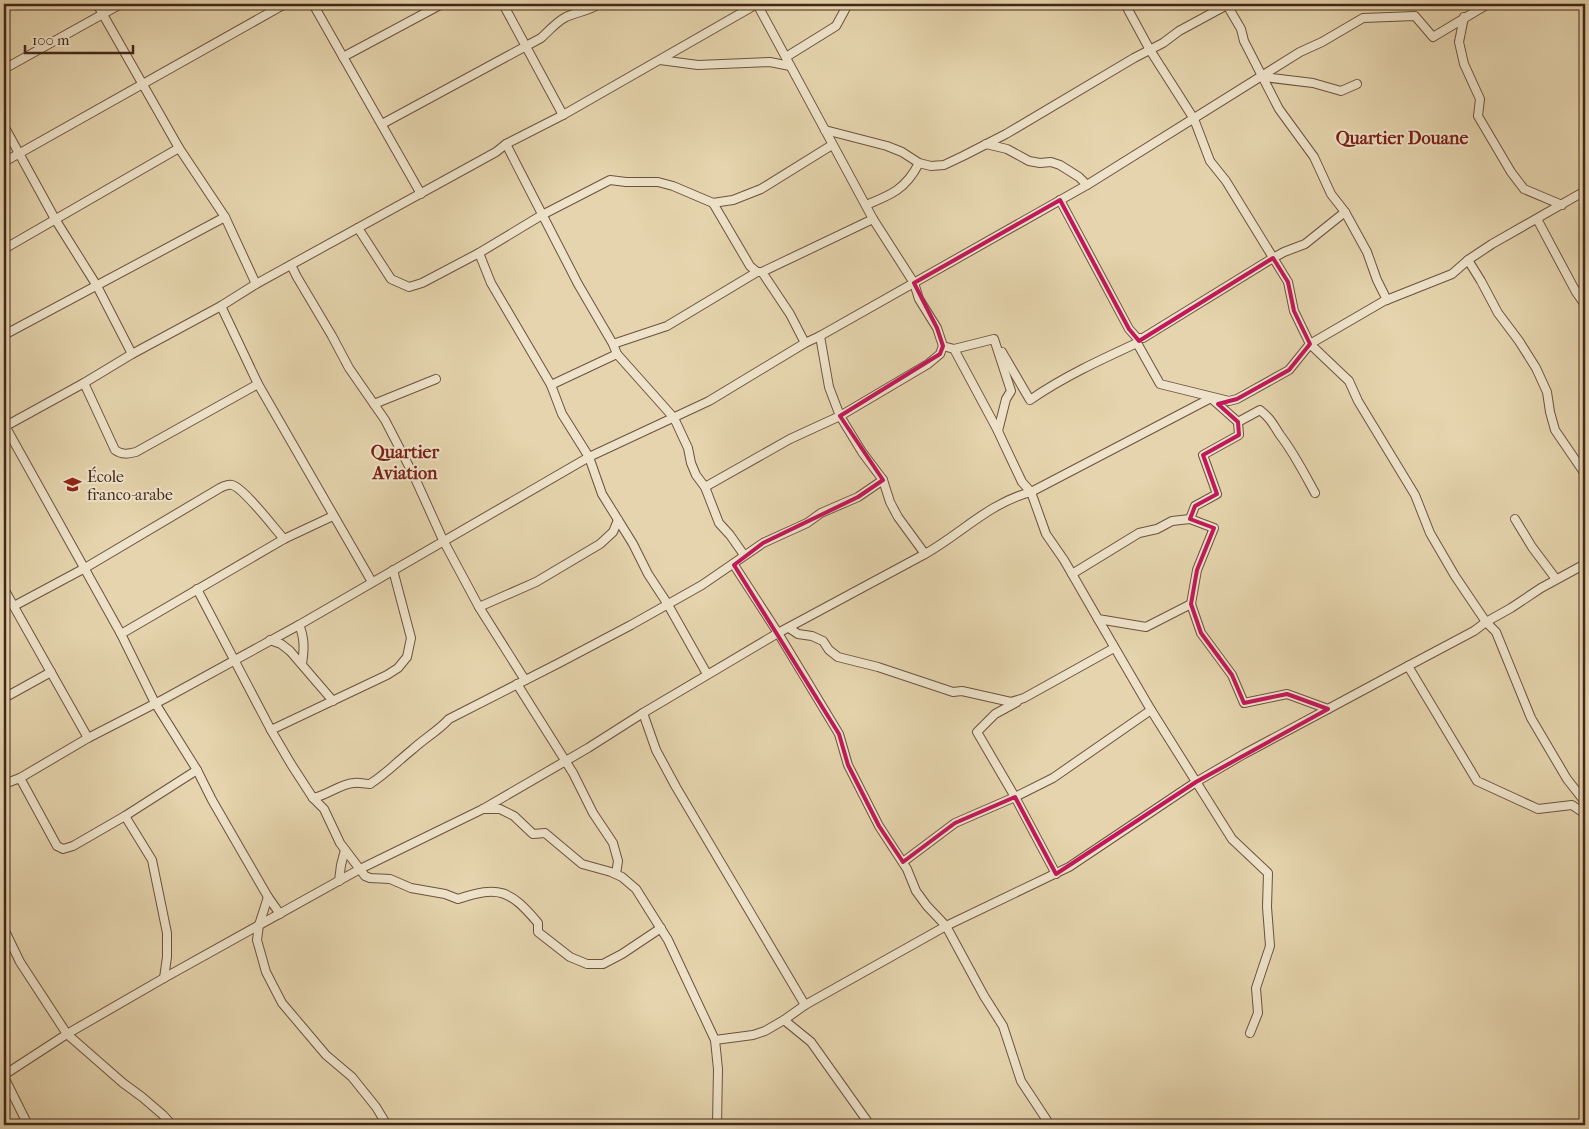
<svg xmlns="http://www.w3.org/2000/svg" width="1589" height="1129" font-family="'IM FELL French Canon',serif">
  <rect width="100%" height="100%" fill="#e5d4ad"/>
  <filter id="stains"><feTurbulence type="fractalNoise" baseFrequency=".004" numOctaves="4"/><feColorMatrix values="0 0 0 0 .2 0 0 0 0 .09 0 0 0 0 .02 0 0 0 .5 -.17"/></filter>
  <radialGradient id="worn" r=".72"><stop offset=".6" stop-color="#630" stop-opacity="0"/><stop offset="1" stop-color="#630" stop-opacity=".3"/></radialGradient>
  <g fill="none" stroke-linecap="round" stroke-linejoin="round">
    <defs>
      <g id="street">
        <polyline points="97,4 179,148 225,217 256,284"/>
        <polyline points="313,4 421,194"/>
        <polyline points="503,4 563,115"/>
        <polyline points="757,4 873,219 914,283 919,299 937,328 943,346 954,349 998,431"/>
        <polyline points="1125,4 1150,50 1194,119 1210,161 1226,181 1288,282 1294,311 1310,344 1349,381 1358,401 1415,495 1430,533 1455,576 1486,622 1511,608 1541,588 1585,564"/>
        <polyline points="1464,17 1459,42 1464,64 1480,99 1478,116 1511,172 1524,189 1562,205"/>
        <polyline points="343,57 442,4"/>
        <polyline points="786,57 836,26 848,4"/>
        <polyline points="660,60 698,65 770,62 790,66"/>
        <polyline points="4,69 121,4"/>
        <polyline points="1263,77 1313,83 1341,91 1357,84"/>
        <path d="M382,124L541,38C549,31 556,22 566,17C577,12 589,11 599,4"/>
        <polyline points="4,126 55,219 97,286 132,354"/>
        <polyline points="825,130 887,146 902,152 919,163 931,166 944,165 963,156 1006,134 1134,58 1163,43 1179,31 1227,5 1241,29 1244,41 1279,109 1314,157 1331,194 1345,212 1367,252 1377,280 1387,300"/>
        <polyline points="506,144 578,284 613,344 617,354 674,418 688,448 691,463 696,475 705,487 719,523 730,535 744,555"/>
        <polyline points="986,144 1007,149 1029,161 1040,163 1051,162 1060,165 1079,177 1087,185"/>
        <polyline points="4,162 285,4"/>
        <polyline points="1060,200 1129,329 1137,338 1143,338 1273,258 1284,252 1305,244 1345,212"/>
        <polyline points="713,203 750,266 757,272 762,272 873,219"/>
        <path d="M866,205C891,195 906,189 919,163"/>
        <polyline points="1537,219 1576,292 1585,305"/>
        <polyline points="358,228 391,279 409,287 422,283 479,253 491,283 551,385 562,414 589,457 602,494 633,544 648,574 667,603 707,674"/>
        <polyline points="4,249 179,148"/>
        <polyline points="479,253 542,215 610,180 626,182 658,182 673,186 713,203 726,201 733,200 761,189 832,145"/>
        <polyline points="1468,260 1481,281 1498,313 1519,341 1536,368 1547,392 1550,412 1555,430 1583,471 1585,477"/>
        <polyline points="291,265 297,277 332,336 349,368 385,420 414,476 443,540 479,607 525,680"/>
        <polyline points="762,272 790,314 805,343"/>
        <polyline points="221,306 258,384 372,582"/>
        <polyline points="4,335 225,217"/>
        <path d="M820,336L829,387L840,416L862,452L883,480L890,502L898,517L925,554C962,533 989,503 1031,492L1211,398L1238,422L1260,410C1272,420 1272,423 1280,435C1294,453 1304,473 1315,493"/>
        <polyline points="613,344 667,326 757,272"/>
        <polyline points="954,349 994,339 1011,391 1006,399 998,431 1003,442 1022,482 1031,492 1046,534 1064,560 1098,619 1146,627 1191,604 1201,633 1232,675 1244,703 1287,694 1328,709 1408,666 1477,781 1538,809 1572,805 1585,814"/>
        <path d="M1002,352L1030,400C1063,377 1100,360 1137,343L1160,384L1229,401L1237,399L1289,370L1310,344L1384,301L1452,274L1468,260L1492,244L1585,191"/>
        <path d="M84,383L115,450C122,455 128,454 136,452L258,384"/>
        <polyline points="551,385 617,354"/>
        <polyline points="374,404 436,379"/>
        <polyline points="4,424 121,634 155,703 197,770 212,800 268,897 259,925 257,940 266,972 282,1003 326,1055 352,1077 376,1107 387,1125"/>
        <polyline points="4,427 84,383 132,354 221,306 256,284 496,152 506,144 563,115 757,4"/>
        <polyline points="705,487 790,439 840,416 928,364 940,354 943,346"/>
        <polyline points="1515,519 1532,547 1556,579"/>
        <polyline points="734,565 778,633 925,554"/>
        <polyline points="1072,574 1139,533 1157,529 1172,521 1190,519"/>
        <polyline points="4,589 88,738"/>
        <path d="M197,589L271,730L291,764L313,798L324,809L340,843L365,876L370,878L390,879L411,888L445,894L458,899C499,885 510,890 538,923V932L570,957L587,964H603L622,954L661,928"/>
        <polyline points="1191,604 1197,570 1214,528 1190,519 1195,506 1217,494 1203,455 1239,435 1238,422"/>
        <path d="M14,606L85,568L220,488C224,486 228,484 232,485C244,488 274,528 284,539"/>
        <polyline points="479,607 536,582 600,544 613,532 618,520"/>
        <polyline points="1098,619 1151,710 1232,839 1268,873 1267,907 1270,946 1256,988 1258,1013 1250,1033"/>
        <path d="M299,625C305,638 304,651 302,664"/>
        <polyline points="789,628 798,634 812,636 823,641 829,650 838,657 878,667 953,692 962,691 1011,702 1024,698 1114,648"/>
        <polyline points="121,634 284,539 333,516"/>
        <polyline points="270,640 281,644 290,651 333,701"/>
        <polyline points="1408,666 1474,631 1486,622 1496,632 1531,718 1567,779 1585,802"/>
        <polyline points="517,684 573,773 593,813 613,843 618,861 616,874"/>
        <polyline points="4,698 51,672"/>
        <polyline points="1017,702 995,714 977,732 1015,797 1056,874"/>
        <polyline points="643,713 656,750 676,787 805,1005"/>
        <polyline points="271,730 387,675 398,668 407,657 411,638 393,570"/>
        <polyline points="20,778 57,846 63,849 73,846 125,816 197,770"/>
        <polyline points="4,784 20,778 88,738 164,699 299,625 589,457 709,401 805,343 820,336 1087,185 1300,52 1322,42 1363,18 1415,16 1433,37 1488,4"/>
        <path d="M313,798C326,796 342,783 354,783C359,782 365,784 370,784C386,774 398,761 413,749C425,738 438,731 449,719L559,663L631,625L702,585L763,543L807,523L821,513L858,497L883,480"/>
        <polyline points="483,809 500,809 514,816 533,834 545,833 582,864 611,872 622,877 636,889 668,940 715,1040 718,1069 717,1125"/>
        <polyline points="125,816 152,860 167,933 167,957 164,978"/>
        <polyline points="903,862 955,823 1015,797 1053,778 1151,710"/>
        <polyline points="339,881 341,865 345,850"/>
        <polyline points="268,897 280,914"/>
        <polyline points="4,929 20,962 67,1034 123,1083 142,1097 163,1115 172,1125"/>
        <polyline points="715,1040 753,1035 765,1031 784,1020 811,1042 870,1125"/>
        <polyline points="4,1075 67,1034 164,978 360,869 483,809 588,748 643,713 778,633 839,734 848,765 879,826 907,869 916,891 927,906 946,926 805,1005 784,1020"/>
        <polyline points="4,1077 28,1125"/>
        <polyline points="255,1125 259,1125"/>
        <polyline points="1050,1125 1021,1081 1003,1026 984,996 946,926 1069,867 1196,782 1244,754 1328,709"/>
      </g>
    </defs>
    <use href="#street" stroke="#6c523e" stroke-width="10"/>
    <use href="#street" stroke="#eee3ca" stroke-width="8"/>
  </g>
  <path fill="none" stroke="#c2185b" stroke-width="4" stroke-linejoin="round" d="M1060,200L1129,329L1139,341L1273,258L1288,282L1294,311L1310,344L1289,370L1237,399L1218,404L1238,422L1239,435L1203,455L1217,494L1195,506L1190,519L1214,528L1197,570L1191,604L1201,633L1232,675L1244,703L1287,694L1328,709L1196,782L1056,874L1015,797L955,823L903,862L879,826L848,765L839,734L734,565L763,543L858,497L883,480L840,416L940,354L943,346L937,328L914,283Z"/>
  <defs>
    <symbol id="school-bare" viewBox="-9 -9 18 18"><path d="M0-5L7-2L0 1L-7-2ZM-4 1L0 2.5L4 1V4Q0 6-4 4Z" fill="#8f2418" stroke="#eee3ca" stroke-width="2.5" paint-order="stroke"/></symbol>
  </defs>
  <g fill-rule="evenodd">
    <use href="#school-bare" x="60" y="472" width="25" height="25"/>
  </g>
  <g text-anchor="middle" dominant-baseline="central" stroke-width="4" stroke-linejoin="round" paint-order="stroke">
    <g font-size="16" fill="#432619" stroke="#eee3ca" text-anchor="start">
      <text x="87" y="476">École<tspan x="87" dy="18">franco-arabe</tspan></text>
    </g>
    <g font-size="18" font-weight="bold" fill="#7a1f14" stroke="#eee3ca">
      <text x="1402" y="138">Quartier Douane</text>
      <text x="405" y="452">Quartier<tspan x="405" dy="21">Aviation</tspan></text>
    </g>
  </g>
  <rect width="1589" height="1129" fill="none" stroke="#e5d4ad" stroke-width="20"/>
  <rect x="5" y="5" width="1579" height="1119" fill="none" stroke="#432619" stroke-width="2.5"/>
  <rect x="10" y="10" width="1569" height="1109" fill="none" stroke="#432619"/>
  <path d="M25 45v8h108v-8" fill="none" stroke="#432619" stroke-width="2.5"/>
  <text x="32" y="45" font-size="15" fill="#432619" stroke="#eee3ca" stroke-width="4" paint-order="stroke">100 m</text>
  <rect width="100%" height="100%" filter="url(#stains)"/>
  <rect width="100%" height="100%" fill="url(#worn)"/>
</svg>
